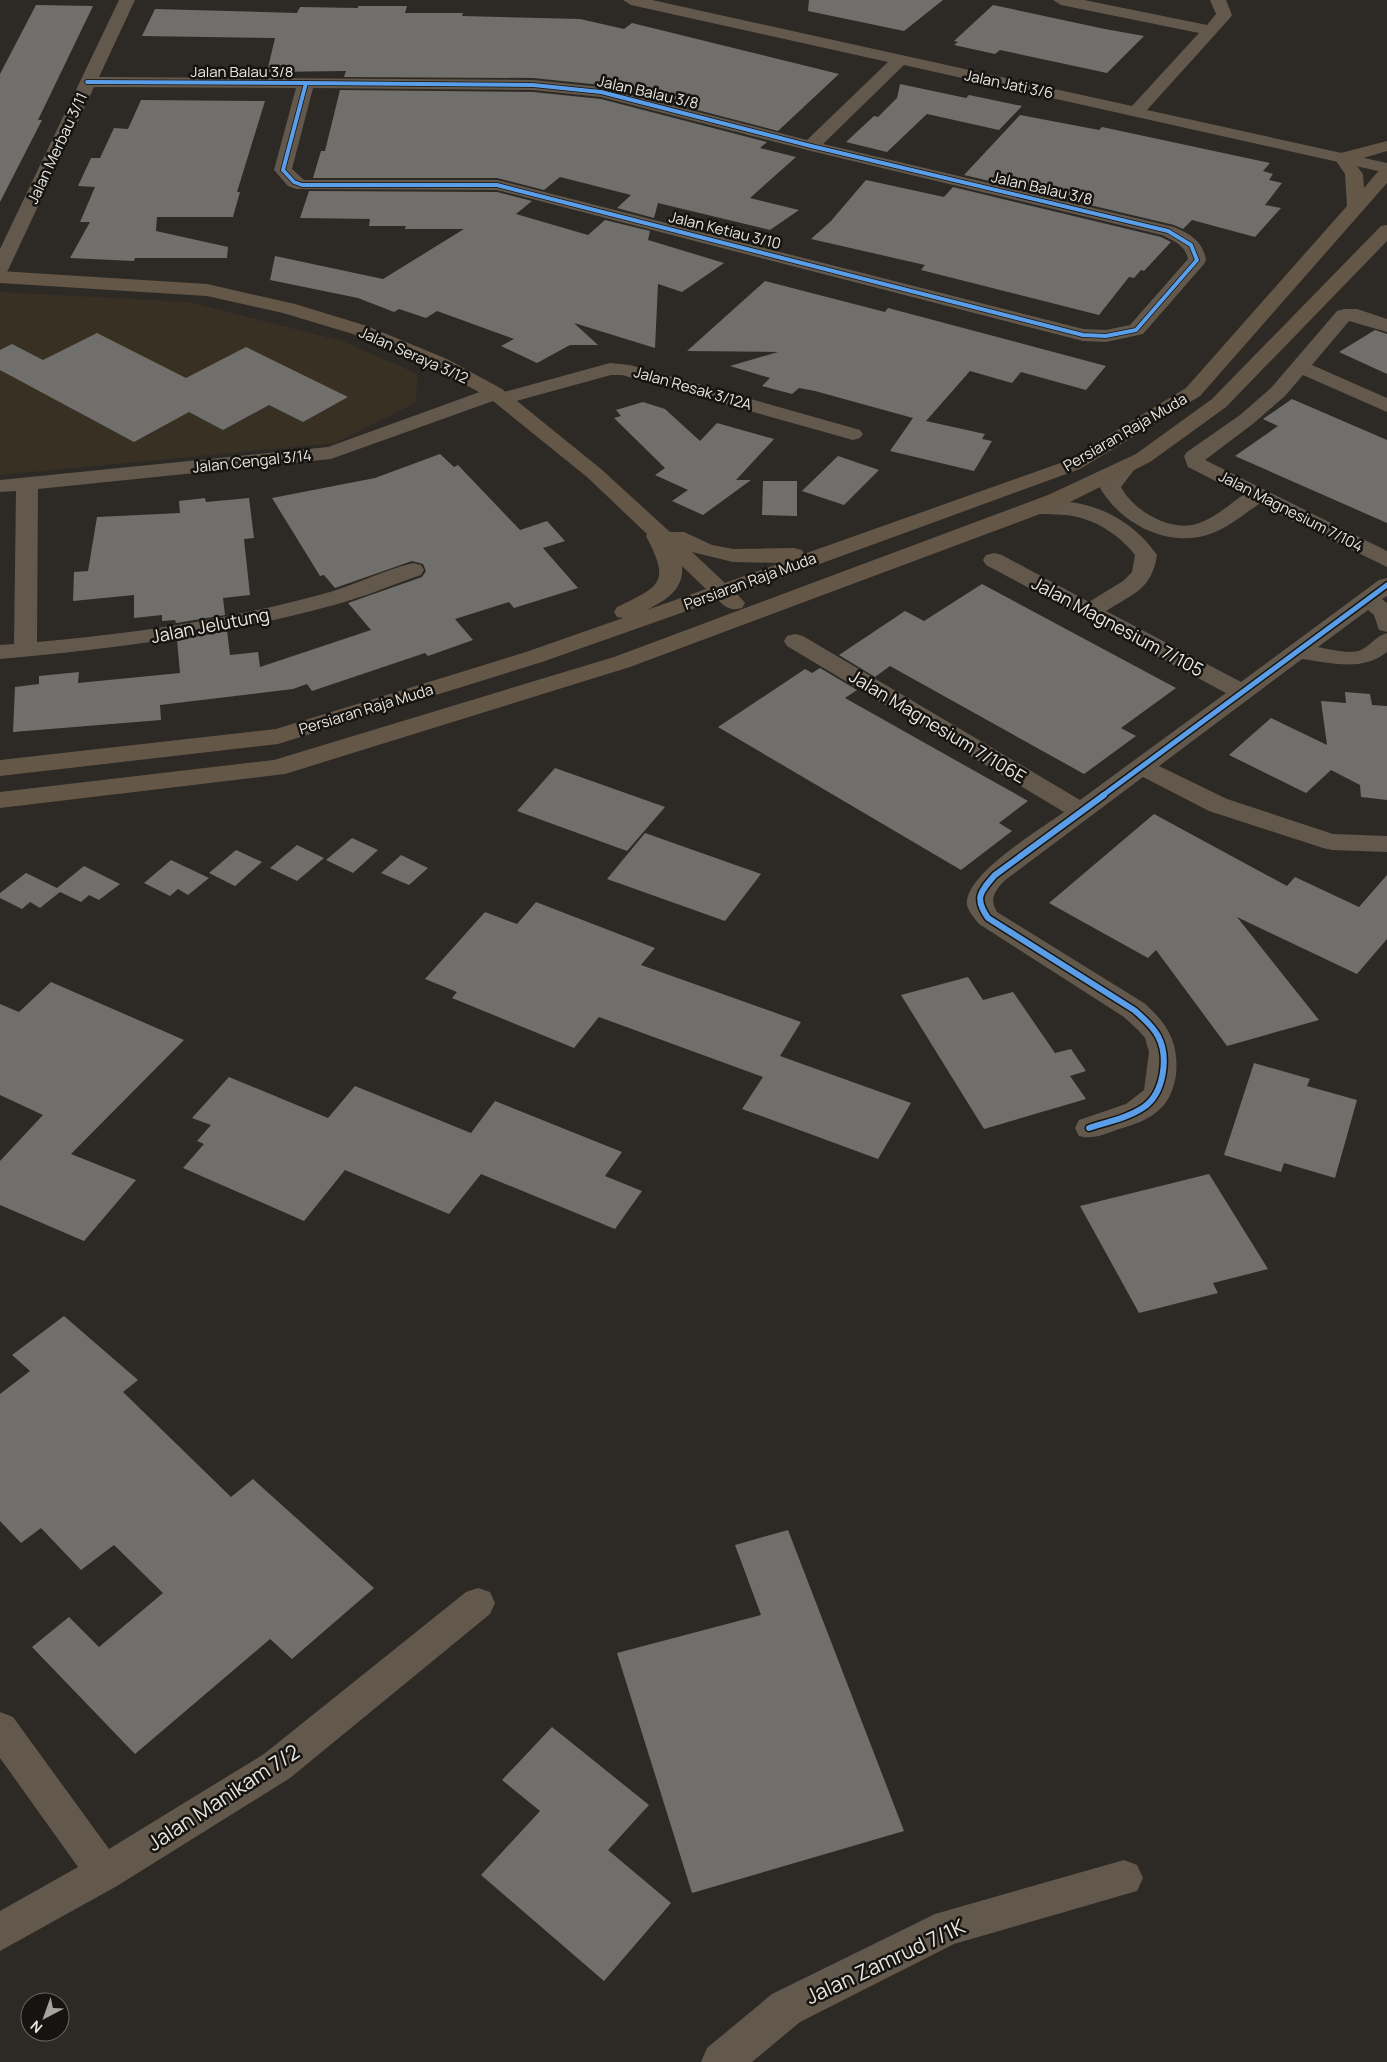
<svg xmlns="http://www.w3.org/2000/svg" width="1387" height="2062" font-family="Manrope,sans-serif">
  <rect width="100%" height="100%" fill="#2d2a26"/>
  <polygon fill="#373023" points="0,292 188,302 342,341 418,374 415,403 335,443 0,475"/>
  <g fill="#716f6b">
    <polygon points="809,0 943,0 904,31 808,11"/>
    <polygon points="36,5 93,6 38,120 42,120 0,202 0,74"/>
    <polygon points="993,5 1105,29 1144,36 1107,73 1000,50 995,54 954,45 958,42 954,41"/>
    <polygon points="358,6 407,6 405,13 463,13 462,16 580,19 624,29 632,23 839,74 778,131 601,85 533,78 344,77 346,71 267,72 275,38 142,36 155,9 297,13 300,7 358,8"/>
    <polygon points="900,84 966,98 969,95 1022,106 999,130 927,114 887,152 846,142 874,116 878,117 897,98"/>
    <polygon points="340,90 533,92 601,99 767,142 760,148 796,157 750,198 799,210 770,230 658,203 654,218 617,208 631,195 560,177 544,190 497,178 313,178 321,151 325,151"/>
    <polygon points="141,100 265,101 237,192 240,192 233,217 157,217 156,231 228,247 227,258 135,258 134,261 70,258 90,222 80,222 95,187 78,186 91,158 100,158 114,128 128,129"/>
    <polygon points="1020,115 1099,130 1102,127 1270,163 1263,171 1273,174 1269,180 1282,183 1265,205 1281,208 1255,237 1192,220 1183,229 1174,225 964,175"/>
    <polygon points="866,180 944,197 953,187 1161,237 1171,242 1144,271 1141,270 1134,278 1129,277 1099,315 921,270 925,265 811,239 831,221"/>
    <polygon points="309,191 497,192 532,201 516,214 588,235 605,220 650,231 648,240 724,263 682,292 658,284 655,348 574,323 598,345 570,345 537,363 501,346 514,339 437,311 426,318 399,309 394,312 358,298 270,280 275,256 383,279 464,229 405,229 406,226 369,226 370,219 300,218"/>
    <polygon points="765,281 885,312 888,308 1106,366 1086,390 1021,372 1012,383 970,371 926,421 985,434 982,439 992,441 974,471 890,451 913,418 815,391 799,388 792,394 762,386 770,378 730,366 778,352 687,351"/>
    <polygon points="1375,330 1387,334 1387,374 1339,352"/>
    <polygon points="97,333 186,378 246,347 348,397 303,422 269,405 223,430 189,412 134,442 0,370 0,350 12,344 43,360"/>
    <polygon points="1292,399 1387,440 1387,523 1235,456 1278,426 1263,419"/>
    <polygon points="643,402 665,409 700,441 717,423 774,439 736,480 751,480 703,515 672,501 688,490 655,475 665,468 614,418 621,416 616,410"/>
    <polygon points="440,454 454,467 458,465 520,530 547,521 565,541 543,548 578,588 514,608 509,602 455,619 473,640 428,656 425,653 312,691 307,684 293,689 160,705 161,720 13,732 15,687 39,684 39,676 79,672 78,683 180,673 177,640 227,631 230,655 258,652 260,667 371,630 348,603 422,577 426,571 423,564 412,561 335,588 324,575 320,576 272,498 375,478"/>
    <polygon points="838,456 879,470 844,505 802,491"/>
    <polygon points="763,481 797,481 797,516 762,515"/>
    <polygon points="205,498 206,502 249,498 254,538 244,539 250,595 223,598 225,615 176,623 175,620 162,621 162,615 134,618 134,595 73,601 74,572 88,571 97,517 180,513 179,501"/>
    <polygon points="982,584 1176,688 1121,728 1136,736 1084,774 890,666 875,677 839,655 905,611 924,621"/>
    <polygon points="820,668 857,690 845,698 1028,801 999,823 1012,831 961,870 718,727 805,669 812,673"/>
    <polygon points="1345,692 1370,694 1372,705 1387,706 1387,800 1361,797 1360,785 1331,770 1306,793 1229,755 1271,718 1327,745 1321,701 1346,703"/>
    <polygon points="555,768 665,807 627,851 517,811"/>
    <polygon points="1154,814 1287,886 1295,877 1359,907 1387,875 1387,939 1357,974 1237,917 1319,1020 1227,1046 1156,950 1148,958 1049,903"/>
    <polygon points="645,833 761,874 725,921 607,879"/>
    <polygon points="352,838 378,850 353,873 326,860"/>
    <polygon points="297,845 324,858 297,881 270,868"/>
    <polygon points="236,850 262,862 235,886 209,873"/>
    <polygon points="401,855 428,868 409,885 381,873"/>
    <polygon points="171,860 209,878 188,895 178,889 170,896 144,883"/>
    <polygon points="84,866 120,884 99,900 89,895 81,902 60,892 40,908 30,902 22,909 0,898 0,893 26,873 57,888"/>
    <polygon points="536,902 655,948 641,965 801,1022 780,1056 911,1103 878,1159 742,1109 763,1077 599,1017 574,1048 452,998 457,992 425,979 485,912 517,924"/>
    <polygon points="968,977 983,1000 1013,992 1055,1053 1071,1049 1086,1071 1070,1076 1086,1099 984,1129 901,995"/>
    <polygon points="51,982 184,1040 71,1154 136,1180 84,1241 0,1205 0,1161 43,1115 0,1095 0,1004 19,1012"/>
    <polygon points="1254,1063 1310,1079 1307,1086 1357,1100 1335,1178 1284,1163 1281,1172 1224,1155"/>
    <polygon points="229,1077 328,1118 355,1086 471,1133 495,1101 622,1152 605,1176 642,1191 615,1229 481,1174 449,1214 345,1170 304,1221 183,1168 204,1144 197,1141 211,1125 192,1118"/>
    <polygon points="1209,1174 1268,1269 1213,1283 1218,1293 1139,1313 1080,1206"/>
    <polygon points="64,1316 138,1380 123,1392 231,1497 253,1479 374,1588 292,1659 270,1639 135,1754 32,1647 69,1617 99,1647 163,1593 114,1545 81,1570 41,1528 21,1543 0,1521 0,1394 30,1371 12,1355"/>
    <polygon points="788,1530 904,1831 692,1893 617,1653 761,1615 735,1545"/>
    <polygon points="552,1727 649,1805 608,1850 671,1903 604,1981 481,1875 540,1811 502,1780"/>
  </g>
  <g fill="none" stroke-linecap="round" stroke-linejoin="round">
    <g fill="#63584c" fill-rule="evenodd">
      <path d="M119,0H135L99,77L533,80L601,87L807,140L888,62L631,5L623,0H652L1132,106L1199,33L1061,5L1053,0H1084L1207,25L1216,14L1210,0H1226L1232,15L1230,18L1147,110L1387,163V173L904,65L823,144L1174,227C1190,234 1203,241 1206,260L1204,264L1143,334L1106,342L1083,341L497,190L296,189L288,186L274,170L296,88L94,87L9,268L7,272L0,274V249ZM313,88L533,90L601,97L811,151L1162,235C1174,241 1185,245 1188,259L1130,325L1106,330L1083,329L497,180H304L292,169Z"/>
      <path d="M1344,309H1357L1387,319V332L1349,321L1312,365L1387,398V412L1303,375L1285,396L1254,423L1205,460L1387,551V567L1259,504C1244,514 1228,528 1210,534C1168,549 1119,523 1099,486C1108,473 1118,457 1134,462L1137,466L1121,487C1133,510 1169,532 1196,524C1213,519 1229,505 1243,495L1188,467L1184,456L1187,452L1240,415L1271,388L1337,311Z"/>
      <path d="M610,363L630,365L860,430L863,434L860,438L853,440L622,375H611L502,405L493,401L331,459L38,489L37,642C131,634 227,620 319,595C351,587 381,571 413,563L421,565L424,570L421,575C392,585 364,597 334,605C225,635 113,649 0,659V645L14,644L16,491L0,492V480L328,447L488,389L495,387L502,389L504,392Z"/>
      <path d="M1059,501C1099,503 1134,522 1157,555C1152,589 1133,594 1106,611L1241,682L1379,580L1387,578V596L1382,599L1387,603V632L1379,630L1374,615L1368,610L1318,647C1330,649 1349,655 1361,650C1371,645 1376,636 1387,633V652C1362,672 1332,663 1302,659L1159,766L1227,799L1333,834L1387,836V852L1332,850L1323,848L1209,811L1143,777L1004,881C995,891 989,899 997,912L1144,1003C1168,1024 1179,1043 1176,1075C1174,1088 1169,1101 1160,1109C1149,1120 1133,1125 1119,1129C1105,1134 1093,1140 1079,1136L1075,1128L1079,1120L1126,1104L1144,1090L1149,1052L1145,1038L1139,1031L1124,1017L979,924C975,919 968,911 967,905C963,875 1041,829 1064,812L787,646L784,641L787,636L795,634L803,636L1080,800L1226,693L986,565L983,560L986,555L994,553L1002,555L1089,602L1123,581L1132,572L1135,555C1119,534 1092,517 1065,515C1053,514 1041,515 1029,513L1026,508L1029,503Z"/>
      <polygon points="478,1588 490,1592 495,1603 490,1614 290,1778 117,1886 0,1951 0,1911 78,1867 0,1758 0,1712 13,1717 109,1849 264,1754 466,1592"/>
      <polygon points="1124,1860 1137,1865 1143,1878 1137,1891 954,1944 800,2022 752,2062 701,2062 707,2048 772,1994 935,1914"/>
    </g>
    <g fill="#655748" fill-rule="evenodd">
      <path d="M1387,141V151L1353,161L1363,174L1364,188L1381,168L1387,167V183L1200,396L1080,469L737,594L745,603L742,608C731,611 726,608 718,600L542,662L278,744L0,776V760L276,729L526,652L623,618L617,617L614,612L617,607C660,586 671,583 646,536L647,534L587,477L488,397L433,367L353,334L283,313L207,296L0,283V271L207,284L295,304L367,326L447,359L502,389L601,469L670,532H684L712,545L733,549L794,548L802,550L804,554L1066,461L1186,388L1347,206L1345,174L1334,158L1337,154ZM692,552L733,562L781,563L725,583ZM682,566L706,589L647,610C666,600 684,590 682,566Z"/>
      <polygon points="1387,225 1387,241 1226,407 1150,462 1064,505 630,667 285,774 0,808 0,792 274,760 614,657 1048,495 1136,454 1212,399 1381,226"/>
    </g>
    <defs>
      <g id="cycleway-far2">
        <polyline points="87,82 306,83"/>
        <polygon points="306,83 533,85 601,92 811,146 1168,231 1191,245 1197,260 1136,330 1106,336 1083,335 497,185 302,185 294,182 283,170"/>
      </g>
      <polyline id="cycleway-far1" points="1102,796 1387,585"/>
      <path id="cycleway" d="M1089,1128C1107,1122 1128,1118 1144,1107C1164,1093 1169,1057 1158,1036C1152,1025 1143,1018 1134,1010L988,918C974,898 980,892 995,875L1104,795"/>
    </defs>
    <use href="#cycleway-far2" stroke="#161410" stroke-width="5.5"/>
    <use href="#cycleway-far1" stroke="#161410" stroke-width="8"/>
    <use href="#cycleway" stroke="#161410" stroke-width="9"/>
    <use href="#cycleway-far2" stroke="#5a9eea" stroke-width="4"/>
    <use href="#cycleway-far1" stroke="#5a9eea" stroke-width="5"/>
    <use href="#cycleway" stroke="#5a9eea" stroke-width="6"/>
  </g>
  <g text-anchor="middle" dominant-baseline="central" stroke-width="5" stroke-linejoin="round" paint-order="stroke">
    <g font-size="15" fill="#e9e6e0" stroke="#161410">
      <text x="242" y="71">Jalan Balau 3/8</text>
      <text transform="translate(1009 84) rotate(12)">Jalan Jati 3/6</text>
      <text transform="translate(648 92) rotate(13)">Jalan Balau 3/8</text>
      <text transform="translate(57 148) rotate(-65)">Jalan Merbau 3/11</text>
      <text transform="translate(1042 188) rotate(13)">Jalan Balau 3/8</text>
      <text transform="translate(725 230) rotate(14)">Jalan Ketiau 3/10</text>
      <text transform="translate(414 355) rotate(24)">Jalan Seraya 3/12</text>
      <text transform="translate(693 388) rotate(16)">Jalan Resak 3/12A</text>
      <text transform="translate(1125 432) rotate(-30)">Persiaran Raja Muda</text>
      <text transform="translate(252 461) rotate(-6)">Jalan Cengal 3/14</text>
      <text transform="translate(1291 511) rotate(27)">Jalan Magnesium 7/104</text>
      <text transform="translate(750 581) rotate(-20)">Persiaran Raja Muda</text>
      <text transform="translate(366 709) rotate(-17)">Persiaran Raja Muda</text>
    </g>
    <g font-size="18" fill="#e9e6e0" stroke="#161410">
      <text transform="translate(210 625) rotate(-11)">Jalan Jelutung</text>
      <text transform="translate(1118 626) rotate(28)">Jalan Magnesium 7/105</text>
      <text transform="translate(938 726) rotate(31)">Jalan Magnesium 7/106E</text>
    </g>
    <g font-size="21" fill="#e9e6e0" stroke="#161410">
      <text transform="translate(223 1797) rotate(-33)">Jalan Manikam 7/2</text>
      <text transform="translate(885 1961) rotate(-25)">Jalan Zamrud 7/1K</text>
    </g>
  </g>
  <g transform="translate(45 2017) rotate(221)"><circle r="24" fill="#161410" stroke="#6a6863"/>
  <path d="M0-4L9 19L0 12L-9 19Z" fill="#a7a49f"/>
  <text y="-8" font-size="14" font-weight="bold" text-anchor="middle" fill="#e9e6e0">N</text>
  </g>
</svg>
